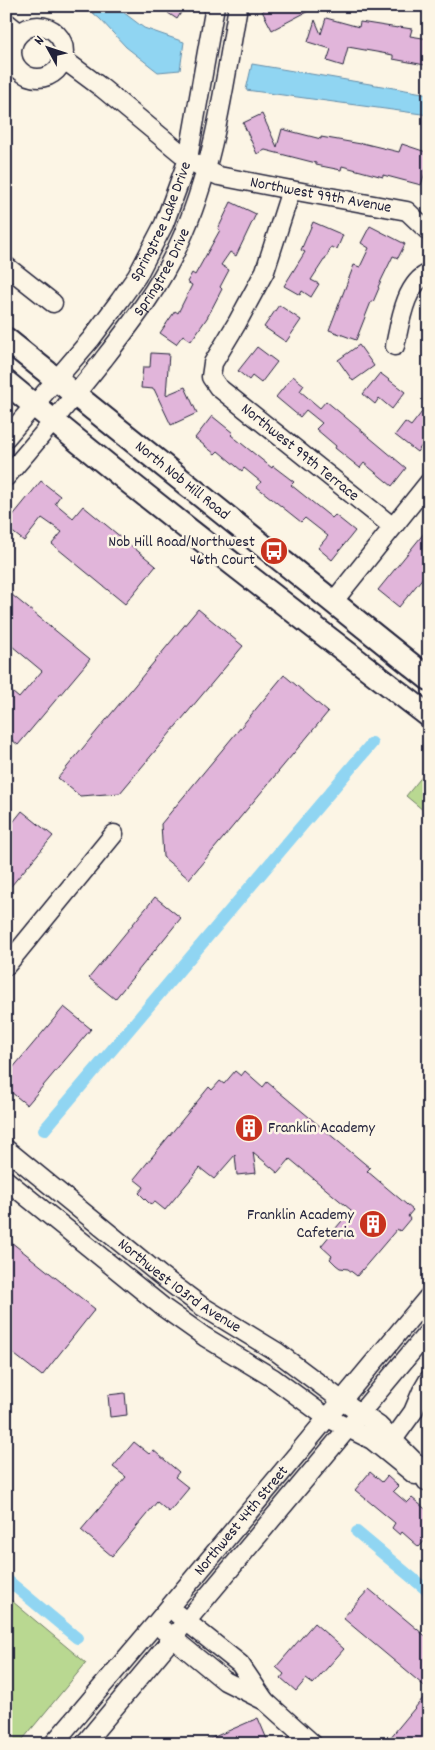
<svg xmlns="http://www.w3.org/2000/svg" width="435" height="1750" font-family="Dekko,sans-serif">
  <rect width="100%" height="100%" fill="#fcf5e5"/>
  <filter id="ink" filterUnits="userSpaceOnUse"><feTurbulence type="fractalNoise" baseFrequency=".02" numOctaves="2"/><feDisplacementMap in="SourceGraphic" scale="10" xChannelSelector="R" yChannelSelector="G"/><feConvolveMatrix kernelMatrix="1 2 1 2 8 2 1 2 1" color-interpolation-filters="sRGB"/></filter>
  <g filter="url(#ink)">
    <g fill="#b9d891" stroke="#6e7d66">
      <polygon points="429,768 429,815 406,796"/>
      <polygon points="6,1596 86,1663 19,1744 6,1744"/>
    </g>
    <g fill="#90d5f2" stroke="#648da9">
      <polygon points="85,6 115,6 144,28 184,42 180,70 158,72 126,47 100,19"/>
      <polygon points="252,64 429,94 429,115 246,90"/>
    </g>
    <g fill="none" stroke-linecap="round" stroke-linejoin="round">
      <g stroke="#90d5f2" stroke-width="12">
        <polyline points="44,1130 372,743"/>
        <polyline points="357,1532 429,1592"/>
        <polyline points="6,1579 77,1638"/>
      </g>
    </g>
    <g fill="#e1b5da" stroke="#22223b">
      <polygon points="172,6 185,6 177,19 168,13"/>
      <polygon points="271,6 318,6 272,30 262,11"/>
      <polygon points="326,18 359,27 360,22 398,28 399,27 412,29 410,36 429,39 425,65 393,59 393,55 348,47 343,66 327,61 331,49 308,42 315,20 321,34"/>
      <polygon points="262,114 277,147 282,129 321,139 321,137 361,144 362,143 399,152 402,144 429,153 429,160 421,185 383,175 383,177 342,166 341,170 316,165 316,163 265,150 257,154 243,123"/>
      <polygon points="231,202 256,214 236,256 230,252 221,265 229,270 220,287 222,289 207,318 191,341 183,335 176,344 160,333 175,311 178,313 192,285 187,282 192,273 195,275 220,230 218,229"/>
      <polygon points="313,222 343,235 337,249 331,247 325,260 324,260 311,280 319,284 311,297 302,291 300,295 284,286 305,252 301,250"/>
      <polygon points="370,226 405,244 398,258 393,256 378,287 379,288 373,302 371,302 356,340 329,330 354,265 360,267 369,248 361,243"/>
      <polygon points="279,305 301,320 286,342 264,327"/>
      <polygon points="359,345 374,366 353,381 338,360"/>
      <polygon points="257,347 277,362 261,383 252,376 249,380 238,371"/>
      <polygon points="151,353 169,354 166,395 185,387 197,413 171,425 154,389 141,388 143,367 150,367"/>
      <polygon points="380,373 405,392 392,409 379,398 375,404 363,394"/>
      <polygon points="293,376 304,385 300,391 320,408 326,401 406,468 392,486 364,463 360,468 335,448 336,446 316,429 322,423 306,410 300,417 276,397"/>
      <polygon points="429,403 429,436 417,452 395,435 405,422 411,426"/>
      <polygon points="212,416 233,433 231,435 272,468 273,466 294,482 291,485 332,518 335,515 355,531 332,560 318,548 328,536 305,518 301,522 257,487 261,482 244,468 242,471 218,451 215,454 195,438"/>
      <polygon points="41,481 60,496 55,503 73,518 83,506 156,566 125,604 52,544 62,532 42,518 24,541 6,527 6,524"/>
      <polygon points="429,527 429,570 399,607 378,590"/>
      <polygon points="6,590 90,659 18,745 6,735 6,687 19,698 42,671 6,641"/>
      <polygon points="198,609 243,646 120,793 80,796 58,778"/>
      <polygon points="284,675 328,712 189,879 163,857 161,824"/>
      <polygon points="22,811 53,836 6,892 6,831"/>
      <polygon points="155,897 181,918 115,999 89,978"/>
      <polygon points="64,1007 91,1029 27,1105 6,1088 6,1076"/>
      <polygon points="235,1071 241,1076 245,1071 263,1087 267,1082 370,1168 367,1171 413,1210 408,1216 410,1219 400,1231 397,1229 357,1276 348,1269 340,1268 336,1265 330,1259 332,1256 321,1246 351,1210 290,1159 278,1173 253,1152 256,1173 237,1175 235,1155 214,1179 200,1168 165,1210 155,1202 152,1204 149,1203 139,1193 144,1187 134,1179 209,1087 212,1090 220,1081 224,1084"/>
      <polygon points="11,1242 95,1309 42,1376 6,1348 6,1247"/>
      <polygon points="125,1393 127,1415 110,1417 108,1395"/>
      <polygon points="134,1442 149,1454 153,1450 179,1472 175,1477 189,1488 169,1512 157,1502 112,1556 81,1530 126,1477 113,1467"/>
      <polygon points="370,1472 382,1482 387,1476 398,1486 393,1491 407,1503 412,1498 429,1512 429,1536 419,1547 402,1532 400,1535 392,1528 395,1523 355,1490"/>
      <polygon points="369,1589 429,1639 429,1690 343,1618"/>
      <polygon points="314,1623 344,1649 313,1684 306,1679 296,1691 281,1678 284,1674 276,1667"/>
      <polygon points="429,1691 429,1744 385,1744"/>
      <polygon points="258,1718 269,1744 198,1744"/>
    </g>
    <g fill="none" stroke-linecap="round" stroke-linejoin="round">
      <defs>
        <g id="minor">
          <polyline points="6,22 20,33"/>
          <circle cx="38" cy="52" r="26"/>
          <path id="s1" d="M63,59L102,88L188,159L206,170L219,176L291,190L407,211L429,232"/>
          <path id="s2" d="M291,190L265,271L237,323L213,363L211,377L218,387L393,527"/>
          <polyline points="6,266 53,303"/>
          <path d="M395,346C400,323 405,283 429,273"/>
          <path id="s3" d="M6,438L91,339L120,300L137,276L164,224L188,159L215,6"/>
          <path id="s4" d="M6,477C39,439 71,400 103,360C131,324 160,287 179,244C214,169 224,86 238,6"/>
          <polyline points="333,602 429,482"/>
          <polyline points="6,966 114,834"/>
          <path id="s5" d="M6,1149L160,1275L200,1305L277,1352L341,1400L379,1426L419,1466L426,1481"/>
          <polyline points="6,1180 164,1308 205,1337 273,1378 326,1417 372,1440 415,1475"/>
          <polyline points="387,1448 413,1412 422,1391 429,1379"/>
          <polyline points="177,1614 240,1664 265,1701"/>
          <polyline points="163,1630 225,1681 265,1701 313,1744"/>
          <path id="s6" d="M53,1744L156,1623L429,1296"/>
          <polyline points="84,1744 429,1331"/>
        </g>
        <g id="major">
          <path id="s7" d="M6,339L429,679"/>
          <path d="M6,382C144,497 287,606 429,716"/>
        </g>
      </defs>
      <use href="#minor" stroke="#22223b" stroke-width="21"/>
      <use href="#major" stroke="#22223b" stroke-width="26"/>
      <use href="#minor" stroke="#fcf5e5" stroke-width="18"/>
      <use href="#major" stroke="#fcf5e5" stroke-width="22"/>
    </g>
  </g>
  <defs>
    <symbol id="bus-disc" viewBox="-11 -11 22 22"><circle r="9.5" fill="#c8321e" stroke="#fcf5e5"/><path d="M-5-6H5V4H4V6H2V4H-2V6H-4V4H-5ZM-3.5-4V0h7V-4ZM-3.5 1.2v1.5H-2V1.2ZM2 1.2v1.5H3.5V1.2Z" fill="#fff"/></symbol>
    <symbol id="building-disc" viewBox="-11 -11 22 22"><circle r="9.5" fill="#c8321e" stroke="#fcf5e5"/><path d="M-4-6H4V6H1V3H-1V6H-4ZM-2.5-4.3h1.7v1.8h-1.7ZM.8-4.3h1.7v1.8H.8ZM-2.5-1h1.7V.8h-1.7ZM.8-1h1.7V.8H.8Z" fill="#fff"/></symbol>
  </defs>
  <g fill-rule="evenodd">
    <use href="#bus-disc" x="258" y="535" width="32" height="32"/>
    <use href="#building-disc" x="233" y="1112" width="32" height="32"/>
    <use href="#building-disc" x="357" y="1208" width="32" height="32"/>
  </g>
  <g text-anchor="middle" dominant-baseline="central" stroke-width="5" stroke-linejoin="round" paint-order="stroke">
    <g font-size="16" fill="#22223b" stroke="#fcf5e5">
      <text stroke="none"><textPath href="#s1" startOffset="299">Northwest 99th Avenue</textPath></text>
      <text stroke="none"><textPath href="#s3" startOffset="268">Springtree Lake Drive</textPath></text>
      <text stroke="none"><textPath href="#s4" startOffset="258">Springtree Drive</textPath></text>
      <text stroke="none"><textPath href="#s2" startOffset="322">Northwest 99th Terrace</textPath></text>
      <text stroke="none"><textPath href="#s7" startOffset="226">North Nob Hill Road</textPath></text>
      <text stroke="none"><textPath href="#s5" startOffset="221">Northwest 103rd Avenue</textPath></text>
      <text stroke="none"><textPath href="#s6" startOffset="292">Northwest 44th Street</textPath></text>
    </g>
    <g font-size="16" fill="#22223b" stroke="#fcf5e5" text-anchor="end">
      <text x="255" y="542">Nob Hill Road/Northwest<tspan x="255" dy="18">46th Court</tspan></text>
      <text x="268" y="1128" text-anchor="start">Franklin Academy</text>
      <text x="354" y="1215">Franklin Academy<tspan x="354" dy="18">Cafeteria</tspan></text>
    </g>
  </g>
  <rect width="435" height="1750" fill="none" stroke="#fcf5e5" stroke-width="25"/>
  <rect x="12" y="12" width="410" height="1725" fill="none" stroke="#22223b" stroke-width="2" filter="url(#ink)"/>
  <g transform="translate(48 48) rotate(310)" stroke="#fcf5e5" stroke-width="4" paint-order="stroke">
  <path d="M0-4L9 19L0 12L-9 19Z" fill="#22223b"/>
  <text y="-8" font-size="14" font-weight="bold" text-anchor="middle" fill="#22223b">N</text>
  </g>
</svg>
